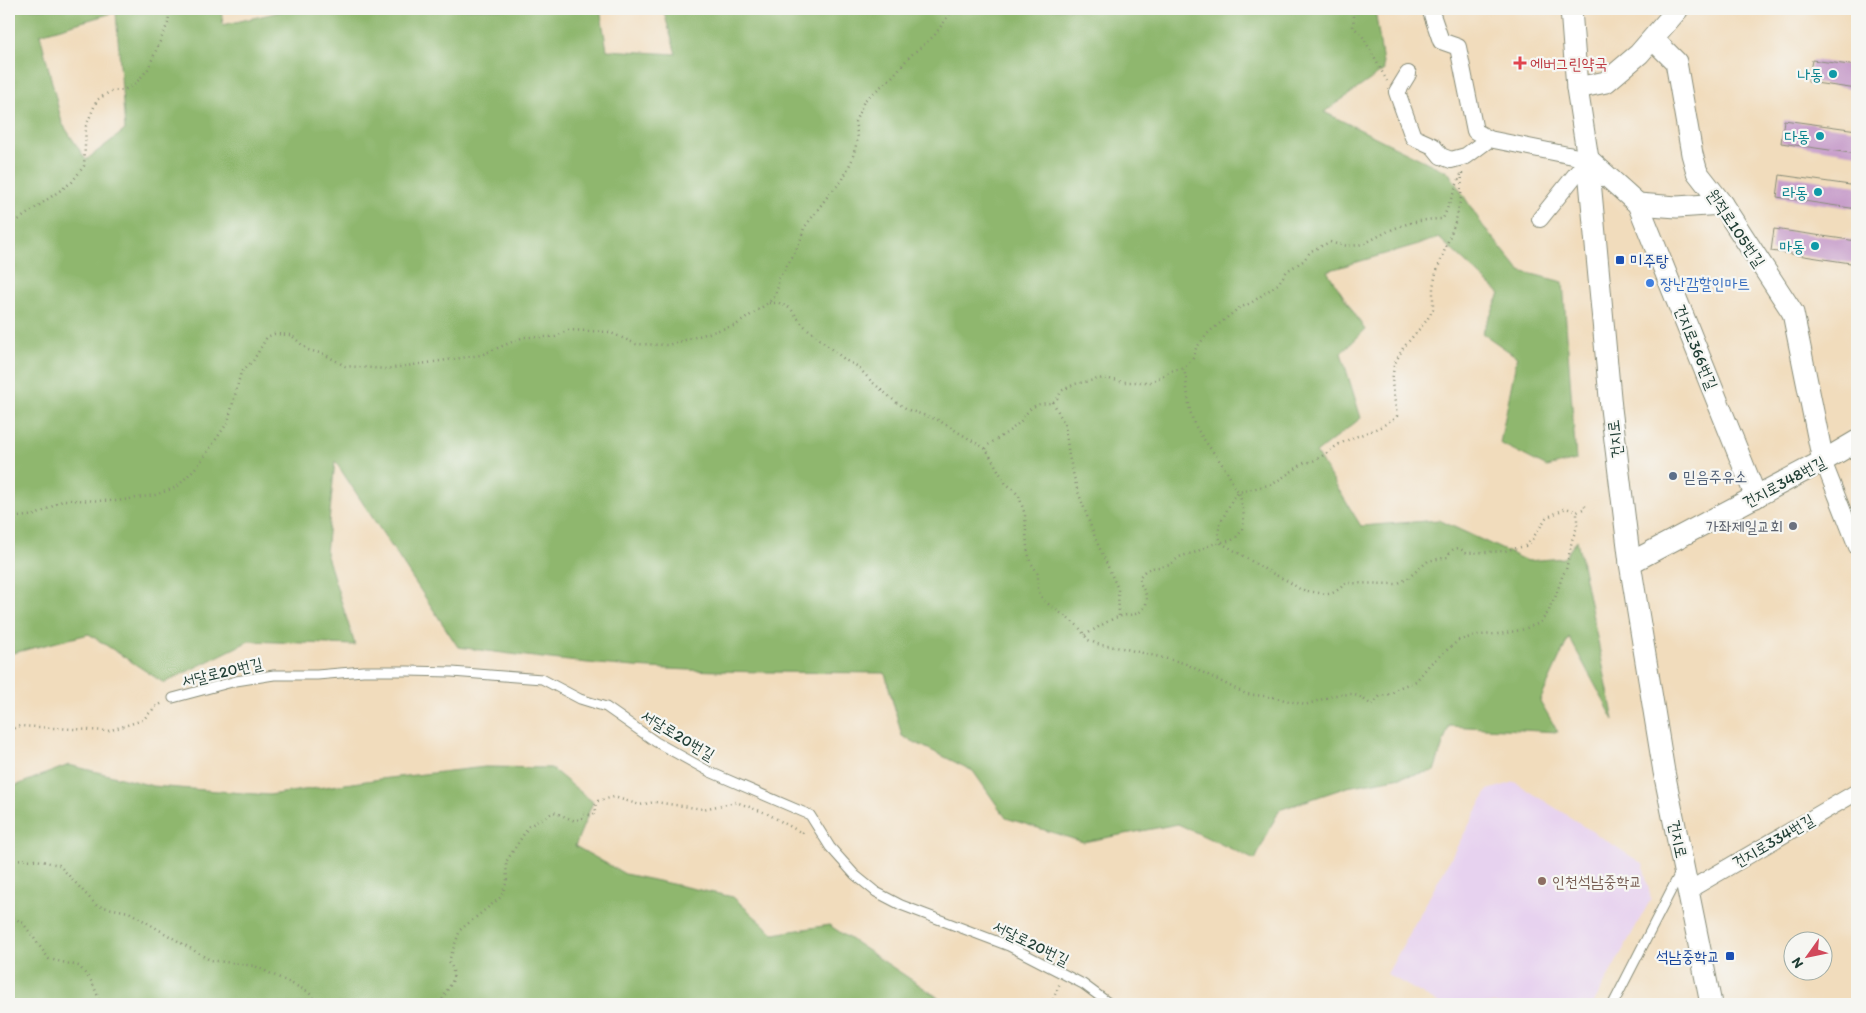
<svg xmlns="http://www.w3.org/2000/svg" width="1866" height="1013" font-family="Itim,'Poor Story',sans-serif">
  <rect width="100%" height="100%" fill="#f6f6f2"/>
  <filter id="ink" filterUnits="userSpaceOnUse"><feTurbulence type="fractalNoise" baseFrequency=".02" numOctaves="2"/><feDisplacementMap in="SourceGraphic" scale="10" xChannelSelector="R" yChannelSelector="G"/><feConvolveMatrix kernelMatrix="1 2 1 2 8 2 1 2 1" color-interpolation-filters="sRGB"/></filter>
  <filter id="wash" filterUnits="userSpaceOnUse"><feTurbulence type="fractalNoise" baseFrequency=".0096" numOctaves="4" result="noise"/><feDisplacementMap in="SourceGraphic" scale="20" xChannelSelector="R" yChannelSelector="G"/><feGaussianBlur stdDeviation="1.12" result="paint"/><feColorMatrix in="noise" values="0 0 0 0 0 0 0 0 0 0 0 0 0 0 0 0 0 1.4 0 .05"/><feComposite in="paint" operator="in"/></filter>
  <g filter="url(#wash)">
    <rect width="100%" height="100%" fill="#f1dcbc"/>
    <polygon fill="#e7d2ef" points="1515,782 1643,864 1651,899 1593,1004 1440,1004 1387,974 1488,790"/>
    <g fill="#8fb76e" stroke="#577a51" fill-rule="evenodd">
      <path d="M9,9H221L223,25L292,9H600L607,50L676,54L663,9H1375L1384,70L1324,112L1449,173L1483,226L1520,271L1563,282L1576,460L1547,467L1500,443L1517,357L1482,333L1500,294L1439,238L1327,271L1365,330L1341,353L1361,418L1316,453L1361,526L1439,520L1527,561L1564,558L1577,540L1614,720L1569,637L1540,701L1558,732L1449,726L1434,771L1347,787L1279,810L1255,860L1178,824L1083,842L1006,818L973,771L902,736L885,673C802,672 718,673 635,667C576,663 517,655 458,647L335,461L326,553L355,645L249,641L164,683L89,634L9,654ZM116,12L125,130L86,160L62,123L40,34Z"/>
      <polygon points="69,765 153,786 269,795 380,779 485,767 551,768 593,802 575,846 625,874 733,897 774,934 829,925 948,1004 9,1004 9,788"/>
    </g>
    <g id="blocks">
      <g fill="#c89fcb">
        <polygon points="1812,60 1857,66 1857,89 1808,82"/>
        <polygon points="1784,120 1857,130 1857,154 1781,143"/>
        <polygon points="1780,175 1857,186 1857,209 1777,197"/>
        <polygon points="1774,229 1857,241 1857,264 1771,251"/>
      </g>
    </g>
  </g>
  <g filter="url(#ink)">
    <use href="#blocks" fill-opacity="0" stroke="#888c78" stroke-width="1"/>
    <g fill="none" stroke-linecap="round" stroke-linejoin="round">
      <defs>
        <g id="service">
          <polyline points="173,698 236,681 274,675 317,675 363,671 407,671 452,672 542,679 580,699 606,707 656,742 710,772 810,815 830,847 855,875 876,892 901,905 1009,946 1083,984 1110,1004"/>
          <polyline points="1613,1004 1681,871"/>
        </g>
        <g id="minor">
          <polyline points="1430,9 1441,41 1458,47 1475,131 1489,139"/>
          <polyline points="1408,74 1397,92 1413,137 1433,146 1441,156 1451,160 1466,156 1489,139 1588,159 1540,219"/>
          <polyline points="1823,461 1857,547"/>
          <polyline points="1689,890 1857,792"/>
        </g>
        <g id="tertiary">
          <polyline points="1571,9 1577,88 1588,159 1611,408 1630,563 1664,772 1711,1004"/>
          <polyline points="1653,39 1676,62 1692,154 1697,172 1722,204 1793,313 1823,461"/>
          <polyline points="1577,88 1606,82 1639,54 1678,9"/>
          <polyline points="1588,159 1638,204 1756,497"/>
          <polyline points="1638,204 1677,207 1722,204"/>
          <polyline points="1630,563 1823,461 1857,441"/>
        </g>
      </defs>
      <use href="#service" stroke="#888c78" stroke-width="11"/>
      <use href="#minor" stroke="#888c78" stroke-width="18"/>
      <use href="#tertiary" stroke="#888c78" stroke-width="23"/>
      <g stroke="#888c78" stroke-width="2.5" stroke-dasharray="1 4" stroke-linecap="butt">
        <polyline points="1361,9 1354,15 1353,27 1362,35 1387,81"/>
        <polyline points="9,221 17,221 72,182 84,166 86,126 97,100 111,91 124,90 136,83 148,69 168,23 170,9"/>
        <polyline points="769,303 779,303 791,309 802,324 830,348 847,361 857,366 872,382 897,403 909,410 938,420 986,449 1006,484 1012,488 1019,496 1025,515 1027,548 1030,561 1038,574 1038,590 1043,600 1078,626 1088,640 1100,645 1122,648 1184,663 1246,694 1273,697 1305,705 1335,695 1352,694 1362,698 1372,705 1380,696 1391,694 1398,688 1416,681 1430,664 1459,640 1478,635 1500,634 1521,630 1540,623 1549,611 1551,604 1555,598 1563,574 1566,570 1572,540 1577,527 1577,512"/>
        <polyline points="1053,402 1065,425 1069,456 1077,489 1096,540 1118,589 1119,616"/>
        <path d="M986,449L988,445C998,438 1011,431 1020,422C1024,417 1027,411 1033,407C1045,399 1054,410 1061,391L1075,384L1104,378L1124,382H1151L1173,370L1184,368L1193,358L1196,348L1209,332L1239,308L1251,303L1278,284L1287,271L1303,261L1311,251L1330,242C1360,252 1368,240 1393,229C1410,222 1425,219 1443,219L1462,172L1461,197L1456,220L1436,273L1433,287V309L1427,320L1403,348L1394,365L1392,383L1397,416C1380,431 1357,434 1338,445C1327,452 1317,462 1304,463L1273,484L1239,492L1233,498L1220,524L1218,533L1221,543C1242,554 1261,569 1284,579C1290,582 1295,586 1300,589C1302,590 1323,594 1327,594C1335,594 1340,588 1346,583L1396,584L1407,579L1428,561L1448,557C1450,550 1453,549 1459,548L1467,553L1504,551L1525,546L1531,541L1546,518L1566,508L1577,512L1585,508V502"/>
        <polyline points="9,518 36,515 64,500 117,501 155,495 177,487 199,464 228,422 241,372 253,361 267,337 274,334 291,335 308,350 324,354 345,366 386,369 481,355 524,337 555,337 568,330 609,332 636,344 668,345 736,325 768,303 774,297 778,287 778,279 790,261 800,242 804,228 830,193 842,181 852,160 858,138 855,122 864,101 892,77 910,56 934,36 953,9"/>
        <path d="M1085,635C1094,630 1110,619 1118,617C1128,613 1138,618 1145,606C1153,592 1131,583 1144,572C1151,566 1158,568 1166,566C1172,565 1176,558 1182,556C1185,555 1189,554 1193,553C1200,551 1206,546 1213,544C1219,542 1226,542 1232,540C1250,530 1243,508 1239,492C1233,487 1231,478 1227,472C1217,455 1203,441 1194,423C1187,407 1188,386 1184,369"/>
        <polyline points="9,730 20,726 108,731 143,720 155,707 163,703"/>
        <polyline points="9,859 37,860 59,865 97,906 129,912 210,960 255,966 307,991 320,1004"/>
        <polyline points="9,915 23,923 49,959 79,966 92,982 101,1004"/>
        <path d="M441,1004C445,986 461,983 449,961L460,930L501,897L507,881L506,862L529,826L554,812L575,821L582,818L583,814L592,815L596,812L595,806L598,801L614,797L640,805L655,802L703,809L736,802L766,813L802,833L805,829"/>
        <polyline points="1051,1004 1060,983"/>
      </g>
      <use href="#service" stroke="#fff" stroke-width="9"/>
      <use href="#minor" stroke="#fff" stroke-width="16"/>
      <use href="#tertiary" stroke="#fff" stroke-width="21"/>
    </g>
  </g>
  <path fill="#e0444e" stroke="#f6f6f2" stroke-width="2" d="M1517.5 55.5h5v5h5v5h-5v5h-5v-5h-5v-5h5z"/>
  <g fill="#0f9aa8" stroke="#f6f6f2" stroke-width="2">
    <circle cx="1833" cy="74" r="5"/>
    <circle cx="1820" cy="136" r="5"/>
    <circle cx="1818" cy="192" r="5"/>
    <circle cx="1815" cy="246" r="5"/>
  </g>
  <g fill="#1a4fb4" stroke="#f6f6f2" stroke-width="2">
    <rect x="1615" y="255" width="10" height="10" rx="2.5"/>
    <rect x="1725" y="951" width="10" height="10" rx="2.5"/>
  </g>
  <circle fill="#3f7fe0" stroke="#f6f6f2" stroke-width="2" cx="1650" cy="283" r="5"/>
  <circle fill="#5c6f8a" stroke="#f6f6f2" stroke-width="2" cx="1673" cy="476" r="5"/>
  <circle fill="#6b7280" stroke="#f6f6f2" stroke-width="2" cx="1793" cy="526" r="5"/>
  <circle fill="#8d6e63" stroke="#f6f6f2" stroke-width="2" cx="1542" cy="881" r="5"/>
  <g text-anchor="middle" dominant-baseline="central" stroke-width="4.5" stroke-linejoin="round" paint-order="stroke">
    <g font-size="16" fill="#be3a42" stroke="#f6f6f2" text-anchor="start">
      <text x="1530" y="63">에버그린약국</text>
    </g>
    <g font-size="16" fill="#0d838f" stroke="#f6f6f2" text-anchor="end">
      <text x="1823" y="74">나동</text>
      <text x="1810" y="136">다동</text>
      <text x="1808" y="192">라동</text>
      <text x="1805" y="246">마동</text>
    </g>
    <g font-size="16" fill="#1f3d34" stroke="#f6f6f2">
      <text transform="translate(1736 228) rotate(56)">원적로105번길</text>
      <text transform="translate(1696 347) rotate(68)">건지로366번길</text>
      <text transform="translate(1615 439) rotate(-97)">건지로</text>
      <text transform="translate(1784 482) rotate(-28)">건지로348번길</text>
      <text transform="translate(222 672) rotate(-13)">서달로20번길</text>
      <text transform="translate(678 735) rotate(31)">서달로20번길</text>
      <text transform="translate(1678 839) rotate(78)">건지로</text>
      <text transform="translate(1773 841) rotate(-30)">건지로334번길</text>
      <text transform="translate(1031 943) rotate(26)">서달로20번길</text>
    </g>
    <g font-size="16" fill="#164399" stroke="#f6f6f2" text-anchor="start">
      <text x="1630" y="260">미주탕</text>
      <text x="1720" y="956" text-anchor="end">석남중학교</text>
    </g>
    <g font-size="16" fill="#366cbe" stroke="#f6f6f2" text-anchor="start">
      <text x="1660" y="283">장난감할인마트</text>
    </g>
    <g font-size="16" fill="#4e5e75" stroke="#f6f6f2" text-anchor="start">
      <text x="1683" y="476">믿음주유소</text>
    </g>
    <g font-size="16" fill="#5b616d" stroke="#f6f6f2" text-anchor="end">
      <text x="1783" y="526">가좌제일교회</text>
    </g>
    <g font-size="16" fill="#785e54" stroke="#f6f6f2" text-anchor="start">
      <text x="1552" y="881">인천석남중학교</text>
    </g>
  </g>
  <rect width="1866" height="1013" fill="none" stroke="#f6f6f2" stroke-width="30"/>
  <g transform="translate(1808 956) rotate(237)"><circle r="24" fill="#f6f6f2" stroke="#a0aca6"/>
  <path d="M0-4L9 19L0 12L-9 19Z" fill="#d1495b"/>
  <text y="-8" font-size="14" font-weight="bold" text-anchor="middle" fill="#1f3d34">N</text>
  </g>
</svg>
